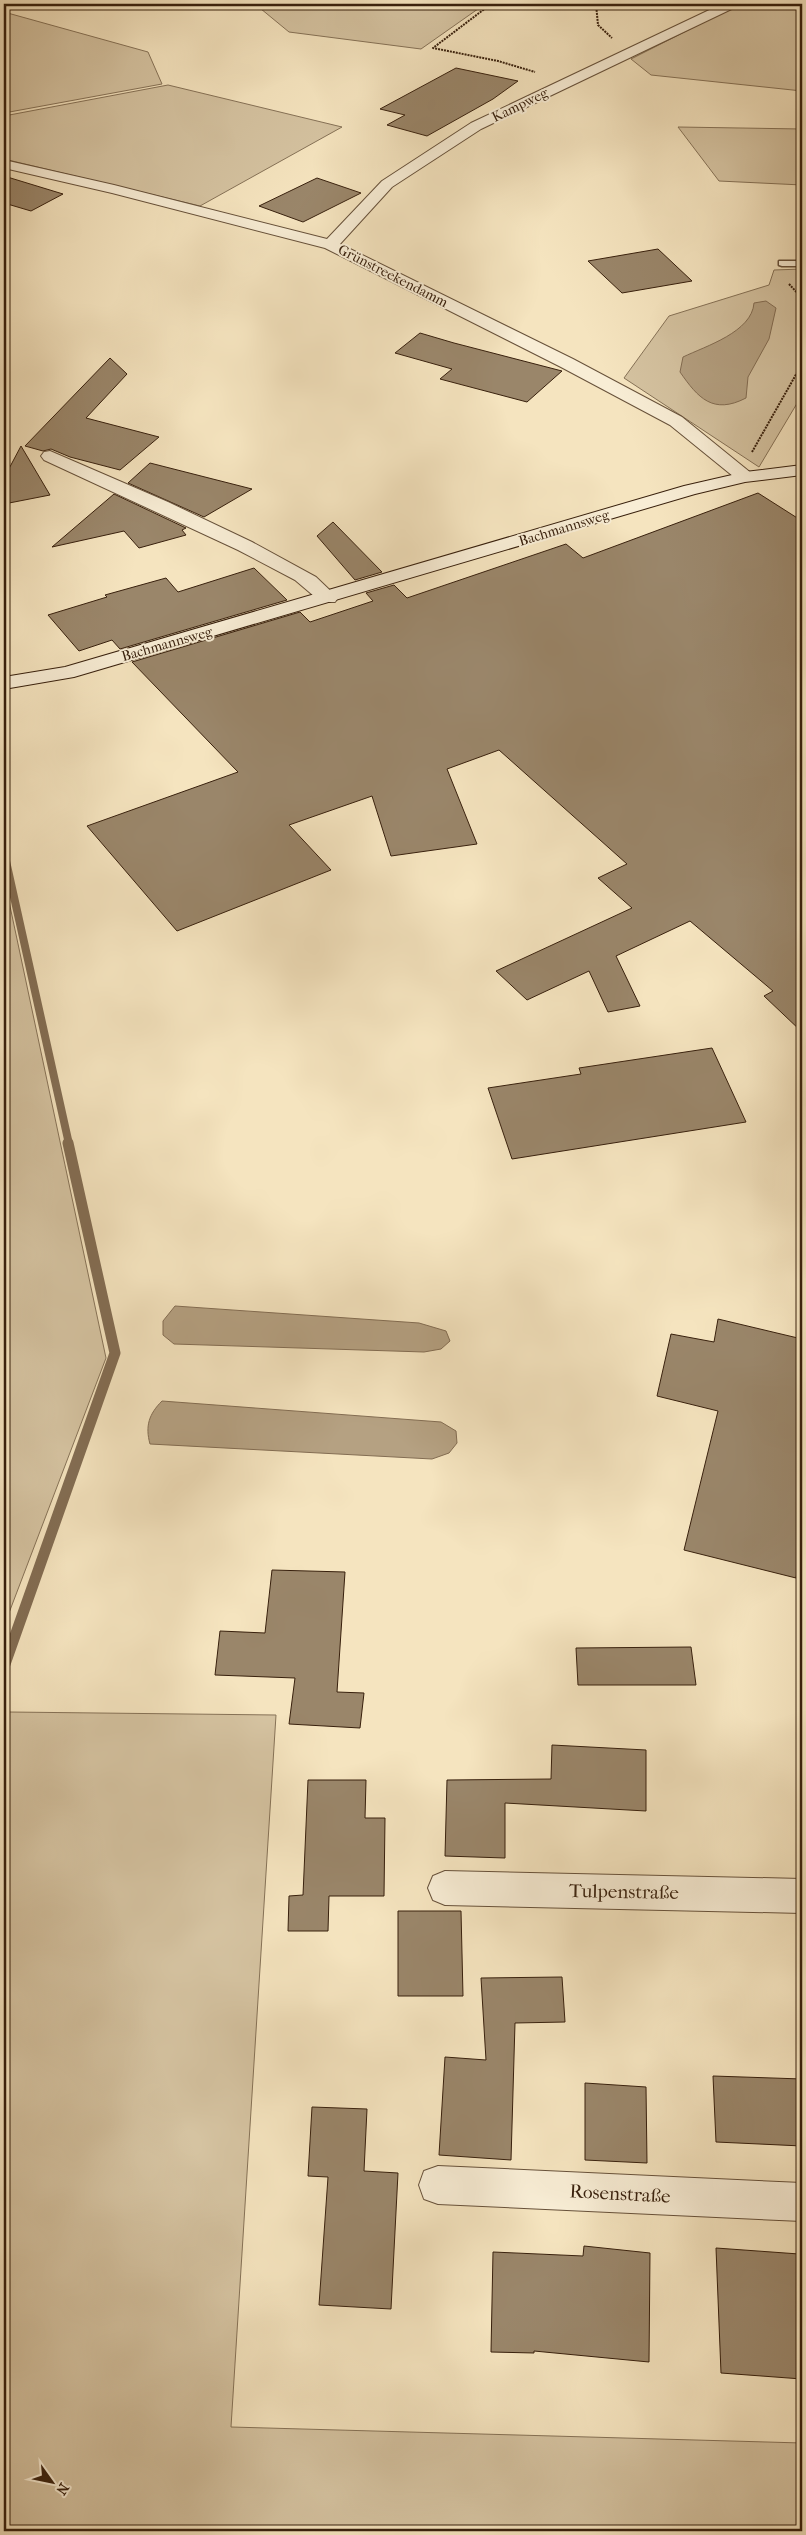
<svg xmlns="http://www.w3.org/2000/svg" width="806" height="2535" font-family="'IM FELL French Canon',serif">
  <rect width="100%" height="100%" fill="#f5e4bf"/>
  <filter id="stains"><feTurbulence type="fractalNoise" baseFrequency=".004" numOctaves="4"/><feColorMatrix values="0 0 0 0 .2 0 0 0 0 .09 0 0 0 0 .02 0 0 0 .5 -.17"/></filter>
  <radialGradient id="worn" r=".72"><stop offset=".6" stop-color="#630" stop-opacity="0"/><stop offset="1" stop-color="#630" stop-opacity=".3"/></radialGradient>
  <g fill="#d5c3a1" stroke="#867257">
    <polygon points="255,4 485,4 421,49 289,32"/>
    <polygon points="752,4 802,4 802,91 651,75 631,59 728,10"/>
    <polygon points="4,12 148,52 162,84 4,113"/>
    <polygon points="168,85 342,127 200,206 4,159 4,116"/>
    <polygon points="678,127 802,129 802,185 719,181"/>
    <polygon points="802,269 802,395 759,467 624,378 669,316 769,285 774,270"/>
    <polygon points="4,878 106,1358 4,1626"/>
    <polygon points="9,1712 276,1715 231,2427 802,2443 802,2531 4,2531 4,1747"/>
  </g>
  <g fill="#b5a182" stroke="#836d53">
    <path d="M766,301L776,308L769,339L748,377L746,398C713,415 698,398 680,372L683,357C706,346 752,332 754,303Z"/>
    <polygon points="175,1306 419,1323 446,1331 450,1341 441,1349 424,1352 174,1344 163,1335 163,1321"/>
    <path d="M162,1401L441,1422L456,1431L457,1443L449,1453L432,1459L150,1444C145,1426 149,1414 162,1401Z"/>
  </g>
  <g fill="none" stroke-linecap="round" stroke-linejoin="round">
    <polyline stroke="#836d53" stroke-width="8" points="4,852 69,1144"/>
    <polyline stroke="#836d53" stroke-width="11" points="4,1667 115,1353 68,1143"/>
  </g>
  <g fill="#9a866a" stroke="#38200d">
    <polygon points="456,68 518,81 493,99 427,136 387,125 405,115 380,109"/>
    <polygon points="4,176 63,194 31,211 4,203"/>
    <polygon points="317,178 361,193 303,222 259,206"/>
    <polygon points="658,249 692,281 622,293 588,261"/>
    <polygon points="420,333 454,343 562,371 527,402 440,379 452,369 395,353"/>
    <polygon points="110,358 127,374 86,418 159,437 120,470 70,457 51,449 43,451 25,446"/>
    <polygon points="21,446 50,495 4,504 4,478"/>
    <polygon points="150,463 252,489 204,517 128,483"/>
    <polygon points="758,493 802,521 802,1032 764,996 773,991 690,921 616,956 640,1006 608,1012 589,971 527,1000 496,971 632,908 598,878 627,864 499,750 447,769 477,844 391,856 372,796 289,825 331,870 177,931 87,826 238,772 132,662 300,612 310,622 373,601 366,593 394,585 407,598 566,544 583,558"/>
    <polygon points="114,494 186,528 182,530 186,535 139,548 124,531 52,547"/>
    <polygon points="333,522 382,572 355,580 317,536"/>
    <polygon points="254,568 287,600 120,649 112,640 79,651 48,615 107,597 105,595 166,578 178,592"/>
    <polygon points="712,1048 746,1122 512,1159 488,1088 581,1074 579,1068"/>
    <polygon points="718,1319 802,1339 802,1543 796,1578 684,1550 718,1411 657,1396 671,1334 714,1342"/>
    <polygon points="272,1570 345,1572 337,1692 364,1693 360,1728 289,1724 295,1678 215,1675 220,1631 265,1633"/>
    <polygon points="691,1647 696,1685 578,1685 576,1648"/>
    <polygon points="552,1745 646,1750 646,1811 505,1803 505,1858 445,1856 447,1780 551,1779"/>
    <polygon points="308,1780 366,1780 365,1818 385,1818 384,1896 329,1896 328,1931 288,1931 289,1896 303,1895"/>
    <polygon points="398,1911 461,1911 463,1996 398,1996"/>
    <polygon points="562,1977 565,2022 515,2023 511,2160 439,2155 445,2057 486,2060 481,1978"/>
    <polygon points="713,2076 802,2079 802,2146 716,2142"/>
    <polygon points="585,2083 646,2087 647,2163 585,2160"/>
    <polygon points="312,2107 367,2109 364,2171 398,2173 391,2309 319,2305 328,2177 308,2176"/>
    <polygon points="584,2246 650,2253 649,2362 534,2351 534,2353 491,2352 493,2252 583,2256"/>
    <polygon points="716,2248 799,2254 802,2306 802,2379 721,2373"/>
  </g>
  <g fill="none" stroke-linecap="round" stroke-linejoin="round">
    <defs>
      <polygon id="lane" points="779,261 802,261 802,266 782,266 779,265"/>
      <g id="street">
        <polygon points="722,4 742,4 481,129 392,187 340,244 573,359 682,417 751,473 754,477 751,481 739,481 670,425 561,367 325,248 112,193 4,168 4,160 114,185 327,239 382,181 471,123"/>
        <polygon points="50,451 168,502 252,542 316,577 338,598 335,602 321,602 295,580 238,550 44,460 41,456 44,452"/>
        <polygon points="445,1871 802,1879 802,1913 445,1905 433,1900 428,1888 433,1876"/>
        <polygon points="438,2166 802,2183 802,2221 438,2204 424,2199 419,2185 424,2171"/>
      </g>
      <polygon id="secondary" points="802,465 802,475 745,482 695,494 74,677 4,689 4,677 65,667 684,486 745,472"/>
    </defs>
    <use href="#lane" stroke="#67513a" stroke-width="3"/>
    <use href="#street" stroke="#67513a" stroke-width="2"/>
    <use href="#secondary" stroke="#38200d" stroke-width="2"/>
    <g stroke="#38200d" stroke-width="2" stroke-dasharray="2 1" stroke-linecap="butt">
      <polyline points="491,4 433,48 498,61 535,72"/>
      <polyline points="596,4 598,25 612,38"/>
      <polyline points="789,284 802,298"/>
      <polyline points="752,452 802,364"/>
    </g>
    <use href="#lane" fill="#f8edd5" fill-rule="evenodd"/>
    <use href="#street" fill="#f8edd5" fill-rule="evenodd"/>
    <use href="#secondary" fill="#f8edd5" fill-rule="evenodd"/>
  </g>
  <g text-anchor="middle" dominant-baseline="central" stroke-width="4" stroke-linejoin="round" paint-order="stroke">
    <g font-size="14" fill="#38200d" stroke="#f8edd5">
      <text transform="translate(520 105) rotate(-26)">Kampweg</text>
      <text transform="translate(393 276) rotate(27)">Grünstreekendamm</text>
      <text transform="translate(564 528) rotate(-17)">Bachmannsweg</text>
      <text transform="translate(167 644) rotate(-16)">Bachmannsweg</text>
    </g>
    <g font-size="19" fill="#38200d" stroke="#f8edd5">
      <text transform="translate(624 1892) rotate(1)">Tulpenstraße</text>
      <text transform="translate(620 2194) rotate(3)">Rosenstraße</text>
    </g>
  </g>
  <rect width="806" height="2535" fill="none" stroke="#f5e4bf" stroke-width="20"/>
  <rect x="5" y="5" width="796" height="2525" fill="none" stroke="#38200d" stroke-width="2.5"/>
  <rect x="10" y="10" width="786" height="2515" fill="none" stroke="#38200d"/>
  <g transform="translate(52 2482) rotate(123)" stroke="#f8edd5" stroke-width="4" paint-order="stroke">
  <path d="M0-4L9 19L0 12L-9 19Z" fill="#38200d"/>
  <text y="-8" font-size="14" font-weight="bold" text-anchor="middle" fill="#38200d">N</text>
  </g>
  <rect width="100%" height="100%" filter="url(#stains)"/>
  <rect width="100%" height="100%" fill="url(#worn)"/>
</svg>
